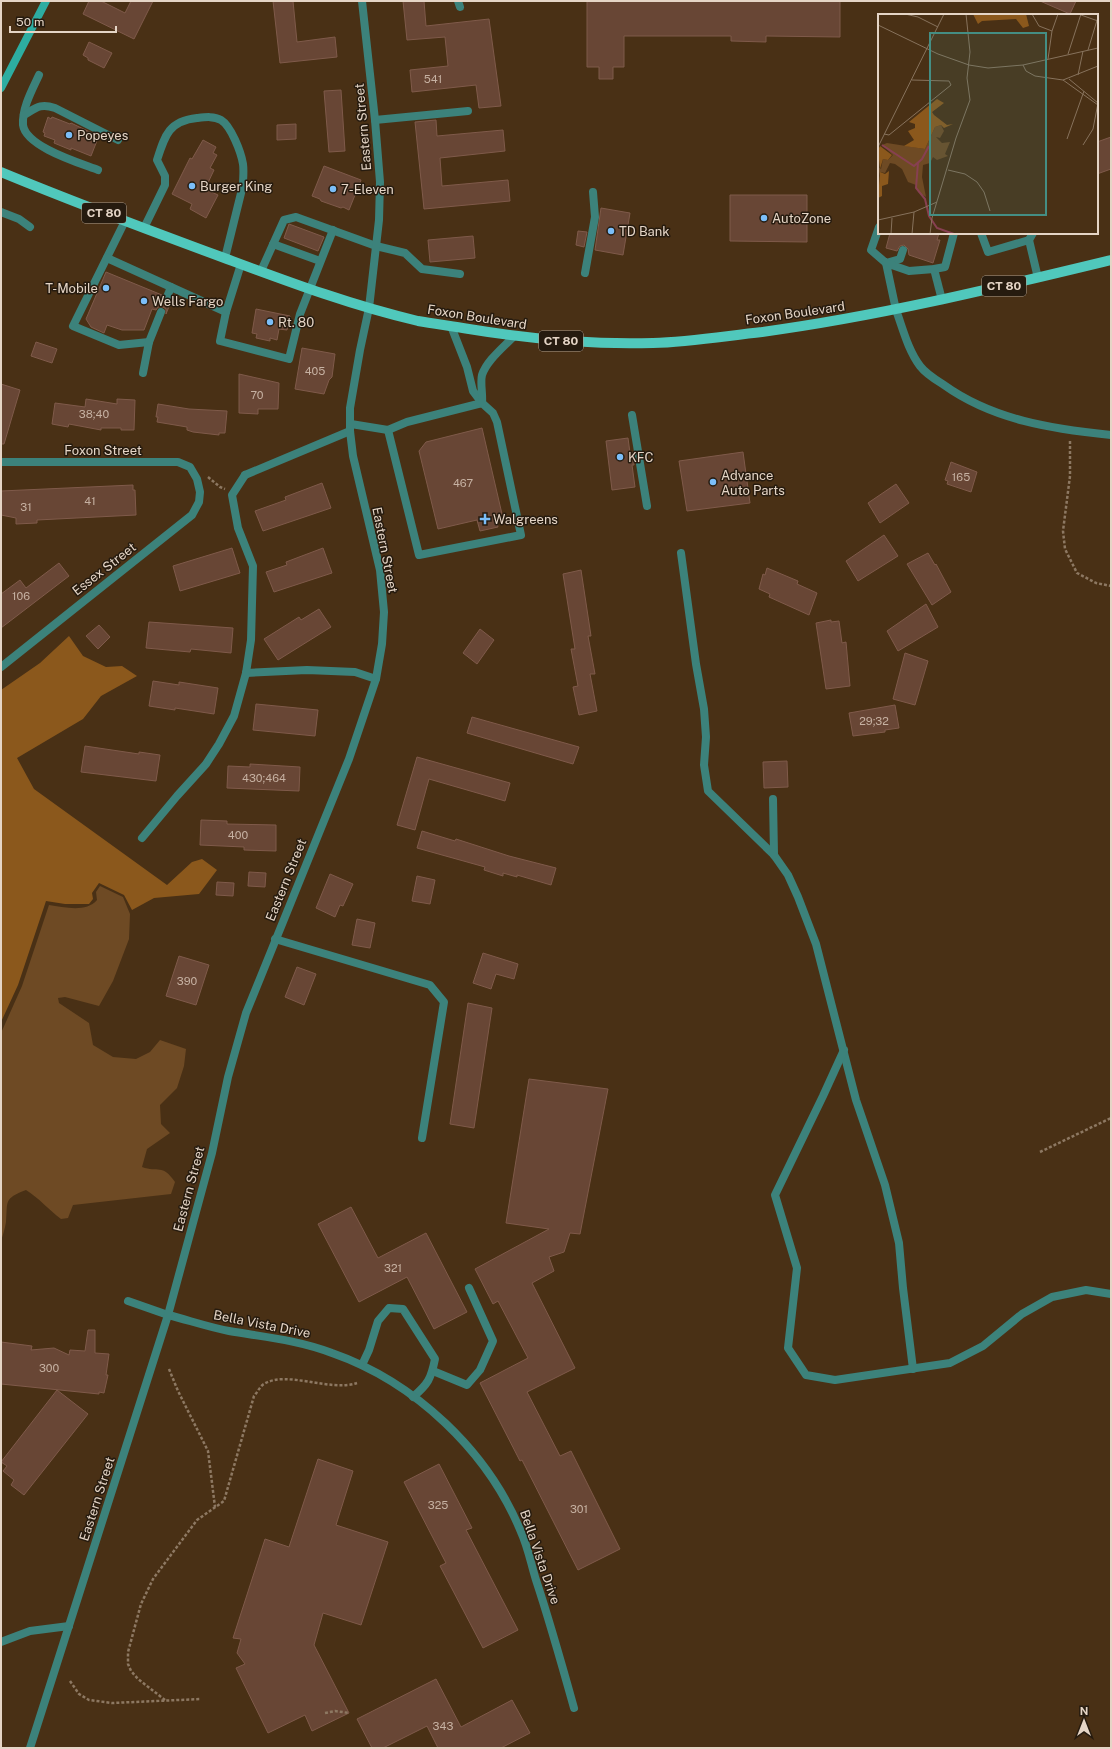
<svg xmlns="http://www.w3.org/2000/svg" width="1112" height="1749" font-family="'Public Sans',sans-serif">
  <rect width="100%" height="100%" fill="#493015"/>
  <path fill="#6e4a24" d="M100,886L123,897L130,914L129,939L113,981L99,1006L65,997L58,998L59,1003L89,1023L93,1045L113,1057L136,1059L150,1052L160,1040L186,1049L184,1066L177,1088L160,1105L161,1124L170,1133L147,1149L142,1167C158,1173 162,1163 175,1182L171,1194L73,1205L68,1218L61,1219C49,1210 39,1198 26,1190C3,1199 8,1201 6,1222C5,1228 3,1235 1,1241V1033L22,986L49,905C64,907 86,913 97,900L96,892Z"/>
  <polygon fill="#8b581c" points="69,636 83,656 106,667 122,666 137,676 101,696 83,719 17,758 34,789 167,885 192,862 202,859 217,870 199,894 154,898 132,910 124,895 99,883 92,893 93,899 89,904 65,904 46,901 18,985 1,1022 1,690 40,663"/>
  <g fill="#684635" stroke="#7f5a4a">
    <polygon points="89,1 101,1 125,13 131,1 153,1 134,39 83,14"/>
    <polygon points="273,1 293,1 297,42 335,37 337,57 280,63"/>
    <polygon points="403,1 424,1 426,26 489,19 501,106 479,108 476,85 412,92 410,70 448,66 445,37 407,40"/>
    <polygon points="587,1 840,1 840,37 766,36 766,42 731,41 731,36 624,36 624,67 613,67 613,79 599,79 599,67 587,67"/>
    <polygon points="1040,1 1076,1 1070,14"/>
    <polygon points="89,42 112,53 104,68 88,60 88,58 83,55"/>
    <polygon points="341,90 345,151 329,152 324,91"/>
    <polygon points="48,117 51,119 52,117 70,124 71,123 94,134 93,136 98,138 91,156 71,148 71,150 54,143 55,140 44,136 45,133 43,132"/>
    <polygon points="436,120 437,136 503,130 505,151 440,158 442,186 508,180 510,201 424,209 415,122"/>
    <polygon points="296,124 296,139 277,140 277,125"/>
    <polygon points="1111,137 1111,169 1097,174 1097,142"/>
    <polygon points="203,140 216,147 213,153 217,155 210,168 214,170 205,189 218,195 206,218 190,209 192,204 172,194 190,158 192,159"/>
    <polygon points="324,166 361,180 349,210 343,207 341,208 321,201 320,199 312,196"/>
    <polygon points="730,195 807,195 807,242 730,241"/>
    <polygon points="601,208 630,213 623,255 595,250"/>
    <polygon points="289,224 324,237 318,251 284,238"/>
    <polygon points="578,231 587,232 584,247 576,245"/>
    <polygon points="890,233 939,233 937,240 940,240 933,263 909,255 908,249 904,245 900,246 897,251 886,248"/>
    <polygon points="473,236 475,258 430,262 428,240"/>
    <polygon points="106,272 162,295 162,298 165,302 168,302 172,299 166,314 166,309 163,307 158,307 156,310 152,309 144,330 122,330 107,325 104,333 91,327 86,319"/>
    <polygon points="256,309 290,316 287,330 279,329 277,340 270,338 270,341 256,338 257,334 252,333"/>
    <polygon points="36,342 57,349 52,363 31,356"/>
    <polygon points="302,348 335,354 332,377 329,380 324,394 295,389"/>
    <polygon points="239,374 279,383 278,409 258,409 258,414 239,413"/>
    <polygon points="1,384 20,390 4,444 1,444"/>
    <polygon points="86,399 117,404 117,399 135,400 134,430 121,430 121,428 101,428 101,430 69,424 68,427 52,424 55,403 85,407"/>
    <polygon points="158,404 189,409 227,411 225,433 219,433 219,435 193,432 187,430 187,427 157,422 158,417 156,417"/>
    <polygon points="482,428 502,514 495,515 498,527 480,531 477,520 438,529 419,451 426,442"/>
    <polygon points="628,438 630,453 633,453 634,465 632,465 635,487 612,490 606,441"/>
    <polygon points="743,452 750,503 687,511 679,461"/>
    <polygon points="951,462 977,472 971,492 947,484 948,481 945,480"/>
    <polygon points="322,483 331,508 263,531 255,511 286,500 285,497"/>
    <polygon points="896,484 909,503 880,523 868,503"/>
    <polygon points="133,485 133,490 135,490 136,515 37,520 37,523 16,524 16,518 1,515 1,491"/>
    <polygon points="884,535 898,556 858,581 846,561"/>
    <polygon points="232,548 240,573 180,591 173,566"/>
    <polygon points="323,548 332,573 274,592 266,572 287,565 286,562"/>
    <polygon points="928,553 935,565 936,564 951,592 932,605 907,564"/>
    <polygon points="59,563 69,576 1,628 1,594 20,580 26,588"/>
    <polygon points="767,568 798,581 797,584 817,593 809,615 769,597 770,594 759,589 763,574 765,575"/>
    <polygon points="581,570 591,636 588,636 595,674 590,674 597,711 579,715 573,687 578,686 571,649 575,649 563,574"/>
    <polygon points="926,604 938,627 898,651 887,631"/>
    <polygon points="319,609 331,627 278,660 264,639 299,617 301,620"/>
    <polygon points="831,620 831,622 839,621 842,643 846,642 850,686 826,689 816,623"/>
    <polygon points="149,622 233,628 231,653 191,649 190,652 146,648"/>
    <polygon points="99,625 110,637 98,649 86,636"/>
    <polygon points="480,629 494,640 477,664 463,653"/>
    <polygon points="905,653 928,661 915,705 893,699"/>
    <polygon points="153,681 179,685 179,682 218,688 214,714 175,708 175,710 149,706"/>
    <polygon points="256,704 318,710 315,736 253,730"/>
    <polygon points="895,705 899,728 885,730 885,732 853,736 849,713"/>
    <polygon points="472,717 579,747 573,764 467,733"/>
    <polygon points="85,746 139,754 139,752 160,755 156,781 81,772"/>
    <polygon points="417,757 510,783 505,801 429,779 415,830 397,825"/>
    <polygon points="787,761 788,787 764,788 763,762"/>
    <polygon points="250,764 300,767 299,791 227,788 228,766 250,767"/>
    <polygon points="201,820 227,821 227,824 276,825 276,851 244,850 244,847 200,845"/>
    <polygon points="422,831 455,841 456,839 509,856 556,868 551,885 517,875 517,877 503,873 503,876 484,870 485,867 417,848"/>
    <polygon points="249,872 266,873 265,887 248,886"/>
    <polygon points="330,874 353,884 343,906 340,905 335,917 316,908"/>
    <polygon points="417,876 435,880 430,904 412,901"/>
    <polygon points="217,882 234,883 233,896 216,895"/>
    <polygon points="357,919 375,923 370,948 352,945"/>
    <polygon points="483,953 518,964 514,979 496,974 491,989 473,983"/>
    <polygon points="179,956 209,965 196,1005 166,996"/>
    <polygon points="297,967 316,974 304,1005 285,997"/>
    <polygon points="468,1003 492,1008 474,1128 450,1124"/>
    <polygon points="529,1079 608,1089 580,1234 570,1233 564,1252 549,1257 554,1271 532,1283 575,1368 527,1392 560,1456 571,1451 620,1549 578,1570 522,1460 520,1461 480,1383 528,1358 498,1301 493,1304 475,1269 549,1229 506,1223"/>
    <polygon points="351,1207 378,1258 426,1233 467,1312 434,1329 407,1277 359,1302 318,1224"/>
    <polygon points="88,1330 95,1330 95,1353 109,1354 106,1375 108,1375 104,1393 99,1392 99,1394 1,1384 1,1342 32,1346 31,1350 54,1348 69,1355 70,1350 85,1351"/>
    <polygon points="57,1390 88,1414 24,1495 11,1485 14,1480 3,1471 7,1466 1,1462"/>
    <polygon points="318,1459 353,1471 336,1525 388,1542 361,1625 323,1613 314,1645 349,1713 312,1731 305,1715 268,1733 236,1668 245,1664 237,1653 241,1639 233,1638 265,1539 289,1547"/>
    <polygon points="439,1464 472,1528 466,1530 518,1630 483,1648 440,1566 446,1563 404,1482"/>
    <polygon points="436,1679 461,1727 512,1700 530,1733 501,1748 438,1748 427,1726 383,1748 372,1748 357,1719"/>
  </g>
  <g fill="none" stroke-linecap="round" stroke-linejoin="round">
    <g stroke="#8d7862" stroke-width="2.5" stroke-dasharray="3 2" stroke-linecap="butt">
      <polyline points="1070,441 1070,476 1063,531 1065,549 1077,573 1096,583 1111,586"/>
      <polyline points="208,477 220,487 225,489"/>
      <polyline points="1040,1152 1111,1118"/>
      <polyline points="169,1369 178,1391 208,1451 215,1507"/>
      <polyline points="70,1681 79,1694 89,1700 112,1703 201,1699"/>
      <path d="M165,1700L138,1679L131,1671L128,1664V1652L141,1604L153,1579L197,1520L224,1501L254,1396C257,1393 260,1386 264,1384C286,1370 329,1392 357,1383"/>
      <polyline points="325,1713 335,1711 349,1713"/>
    </g>
    <g stroke="#3c827b" stroke-width="8">
      <polyline points="458,1 460,7"/>
      <path d="M39,75C32,90 22,108 23,125C26,147 80,163 98,170"/>
      <path d="M24,115C36,108 40,103 55,108L118,140"/>
      <polyline points="375,120 468,111"/>
      <polyline points="1,212 19,219 30,227"/>
      <polyline points="125,221 73,326 119,345 149,342"/>
      <polyline points="879,227 871,250 886,263 900,259 903,250"/>
      <path d="M144,228L165,185V176L157,160C165,135 169,121 197,118C206,117 214,116 221,120C231,126 241,152 243,164C244,171 243,178 243,185L225,258"/>
      <polyline points="981,233 988,252 1029,240"/>
      <polyline points="1033,233 1029,240 1038,278"/>
      <polyline points="273,244 320,261"/>
      <polyline points="107,258 226,312 241,264"/>
      <polyline points="934,269 942,300"/>
      <polyline points="261,271 284,220 296,217 376,246 405,253 422,269 460,274"/>
      <polyline points="585,273 595,217 593,192"/>
      <polyline points="167,297 171,287"/>
      <polyline points="896,310 886,263 909,271 934,269 945,267 954,233"/>
      <polyline points="226,312 220,341 289,359 300,314 333,230"/>
      <polyline points="451,326 467,367 473,391 482,403 493,413 497,422 521,535 419,555 388,430 407,422 482,403"/>
      <polyline points="143,373 149,342 161,312"/>
      <path d="M482,403C483,394 480,383 482,375C487,360 504,347 514,336"/>
      <polyline points="632,415 647,506"/>
      <polyline points="351,424 388,430"/>
      <polyline points="681,553 696,664 704,709 706,737 704,765 708,791 774,855 788,875 798,897 816,944 856,1100 885,1185 899,1243 903,1288 913,1369"/>
      <polyline points="246,673 307,670 355,672 376,679"/>
      <polyline points="773,799 774,855"/>
      <polyline points="142,838 177,796 206,764 219,744 234,716 246,673 251,640 253,566 238,528 232,495 245,475"/>
      <polyline points="275,939 430,985 444,1002 422,1138"/>
      <polyline points="844,1050 823,1096 775,1195 797,1268 788,1348 806,1375 835,1380 950,1363 983,1346 1022,1314 1052,1297 1086,1290 1111,1294"/>
      <polyline points="128,1301 168,1315"/>
      <path d="M362,1365L369,1350L378,1321L389,1308L403,1309L435,1359C431,1379 428,1384 413,1397"/>
      <polyline points="433,1371 467,1385 480,1370 493,1341 469,1288"/>
    </g>
    <g stroke="#3c827b" stroke-width="8">
      <polyline points="362,1 375,120 380,182 379,220 369,308"/>
      <polyline points="1,462 178,462 190,467 197,479 200,492 199,502 192,515 1,667"/>
      <polyline points="245,475 350,431"/>
      <path d="M168,1315C188,1320 208,1327 229,1331C264,1337 298,1340 332,1353C415,1382 488,1451 521,1532C528,1547 531,1564 536,1580C550,1622 562,1665 574,1708"/>
      <polyline points="1,1642 30,1631 69,1626"/>
    </g>
    <g stroke="#3c827b" stroke-width="8">
      <path d="M896,310C903,329 908,350 920,366C926,374 936,380 944,385C993,420 1052,429 1111,435"/>
      <polyline points="30,1748 168,1315 212,1153 228,1077 246,1013 349,759 376,679 382,644 384,612 380,570 353,456 350,431 350,408 360,350 369,308"/>
    </g>
    <polyline stroke="#2dada1" stroke-width="8" points="1,88 46,1"/>
    <path stroke="#50c8bc" stroke-width="10" d="M1,172C76,203 151,231 227,259C289,282 353,306 418,321C435,324 452,326 469,329C530,339 591,345 653,343C689,342 725,336 762,332C880,316 995,288 1111,260"/>
  </g>
  <g fill="#7bbef9" stroke="#261b0f" stroke-width="1.5">
    <circle cx="69" cy="135" r="4"/>
    <circle cx="192" cy="186" r="4"/>
    <circle cx="333" cy="189" r="4"/>
    <circle cx="764" cy="218" r="4"/>
    <circle cx="611" cy="231" r="4"/>
    <circle cx="106" cy="288" r="4"/>
    <circle cx="144" cy="301" r="4"/>
    <circle cx="270" cy="322" r="4"/>
    <circle cx="620" cy="457" r="4"/>
    <circle cx="713" cy="482" r="4"/>
    <path d="M483 513h4v4h4v4h-4v4h-4v-4h-4v-4h4z"/>
  </g>
  <g text-anchor="middle" dominant-baseline="central" stroke-width="3" stroke-linejoin="round" paint-order="stroke">
    <g font-size="11" fill="#c6b1a2">
      <text x="433" y="79">541</text>
      <text x="315" y="371">405</text>
      <text x="257" y="395">70</text>
      <text x="94" y="414">38;40</text>
      <text x="961" y="477">165</text>
      <text x="463" y="483">467</text>
      <text x="90" y="501">41</text>
      <text x="26" y="507">31</text>
      <text x="21" y="596">106</text>
      <text x="874" y="721">29;32</text>
      <text x="264" y="778">430;464</text>
      <text x="238" y="835">400</text>
      <text x="187" y="981">390</text>
      <text x="393" y="1268">321</text>
      <text x="49" y="1368">300</text>
      <text x="438" y="1505">325</text>
      <text x="579" y="1509">301</text>
      <text x="443" y="1726">343</text>
    </g>
    <g fill="#261b0f" stroke="#ac9d8f" stroke-width="1">
      <rect x="82" y="203" width="44" height="20" rx="3"/>
      <rect x="982" y="276" width="44" height="20" rx="3"/>
      <rect x="539" y="331" width="44" height="20" rx="3"/>
    </g>
    <g font-size="12" font-weight="bold" fill="#e5d5c6">
      <text x="104" y="213">CT 80</text>
      <text x="1004" y="286">CT 80</text>
      <text x="561" y="341">CT 80</text>
    </g>
    <g font-size="13" fill="#e5d5c6" stroke="#261b0f">
      <text transform="translate(363 127) rotate(-95)">Eastern Street</text>
      <text transform="translate(795 313) rotate(-8)">Foxon Boulevard</text>
      <text transform="translate(477 317) rotate(9)">Foxon Boulevard</text>
      <text x="103" y="450">Foxon Street</text>
      <text transform="translate(385 550) rotate(79)">Eastern Street</text>
      <text transform="translate(104 569) rotate(-38)">Essex Street</text>
      <text transform="translate(286 880) rotate(-68)">Eastern Street</text>
      <text transform="translate(189 1189) rotate(-75)">Eastern Street</text>
      <text transform="translate(262 1324) rotate(11)">Bella Vista Drive</text>
      <text transform="translate(97 1499) rotate(-72)">Eastern Street</text>
      <text transform="translate(540 1557) rotate(71)">Bella Vista Drive</text>
    </g>
    <g font-size="13" fill="#e5d5c6" stroke="#261b0f" text-anchor="start">
      <text x="77" y="135">Popeyes</text>
      <text x="200" y="186">Burger King</text>
      <text x="341" y="189">7-Eleven</text>
      <text x="772" y="218">AutoZone</text>
      <text x="619" y="231">TD Bank</text>
      <text x="98" y="288" text-anchor="end">T-Mobile</text>
      <text x="152" y="301">Wells Fargo</text>
      <text x="278" y="322">Rt. 80</text>
      <text x="628" y="457">KFC</text>
      <text x="721" y="475">Advance<tspan x="721" dy="15">Auto Parts</tspan></text>
      <text x="493" y="519">Walgreens</text>
    </g>
  </g>
  <g transform="translate(878 14)">
    <rect width="220" height="220" fill="#493015"/>
    <path d="M63,111L66,117L62,124L58,123L64,129L72,128L67,140L70,142L59,146L55,143L52,149L45,151L44,163L48,183L40,178L38,171L30,168L24,155L17,150L12,149L7,159L2,158L0,165V153L3,155L5,145L10,146L15,141L4,131L9,129L47,135L57,113Z" fill="#6e4a24"/>
    <path d="M95,0H148L151,12L145,14L138,5L104,7L100,10ZM59,85L66,89L54,98L56,101L69,111L75,110L66,114L63,111L57,113L47,135L26,132L36,126L30,117L37,114V110L31,108ZM2,132L14,141L10,146L5,145L2,155L0,136ZM11,157L10,170L4,172V182L0,184L2,158L7,160Z" fill="#8b581c"/>
    <path fill="none" stroke="#874051" stroke-width="2" d="M4,131L36,152L44,145L51,132M40,149L38,174L47,185L51,202L59,214L76,220"/>
    <path fill="none" stroke="#87725c" stroke-width="1" d="M27,0L40,3L60,13M154,0L161,12L174,17M203,1L220,7M0,11L60,40L91,51L110,54L145,51L220,34M210,36L220,3M190,40L203,0M170,45L174,17L180,0M145,51L148,57L157,62L185,66L220,52M200,61L205,37M191,65L220,89M185,66L220,91M6,120L11,121L73,71L71,67L34,66M189,125L206,77M205,131L215,115L220,89M0,133L66,0M70,156L87,160L99,168L106,178L112,197M0,206L36,198L59,188M13,220L14,204M34,220L36,198M52,220L54,204L78,124L92,86L89,64L92,38L88,0"/>
    <path fill="#448e84" fill-opacity="0.15" stroke="#448e84" stroke-width="2" d="M52,19H168V201H52Z"/>
    <rect width="220" height="220" fill="none" stroke="#e5d5c6" stroke-width="2"/>
  </g>
  <rect width="1112" height="1749" fill="none" stroke="#e5d5c6" stroke-width="4"/>
  <g transform="translate(1084 1721)" stroke="#261b0f" stroke-width="3" paint-order="stroke">
  <path d="M0-3L7 15L0 10L-7 15Z" fill="#e5d5c6"/>
  <text y="-6" font-size="11" font-weight="bold" text-anchor="middle" fill="#e5d5c6">N</text>
  </g>
  <path d="M10 26v6h106v-6" fill="none" stroke="#e5d5c6" stroke-width="2"/>
  <text x="16" y="26" font-size="12" fill="#e5d5c6" stroke="#261b0f" stroke-width="3" paint-order="stroke">50 m</text>
</svg>
